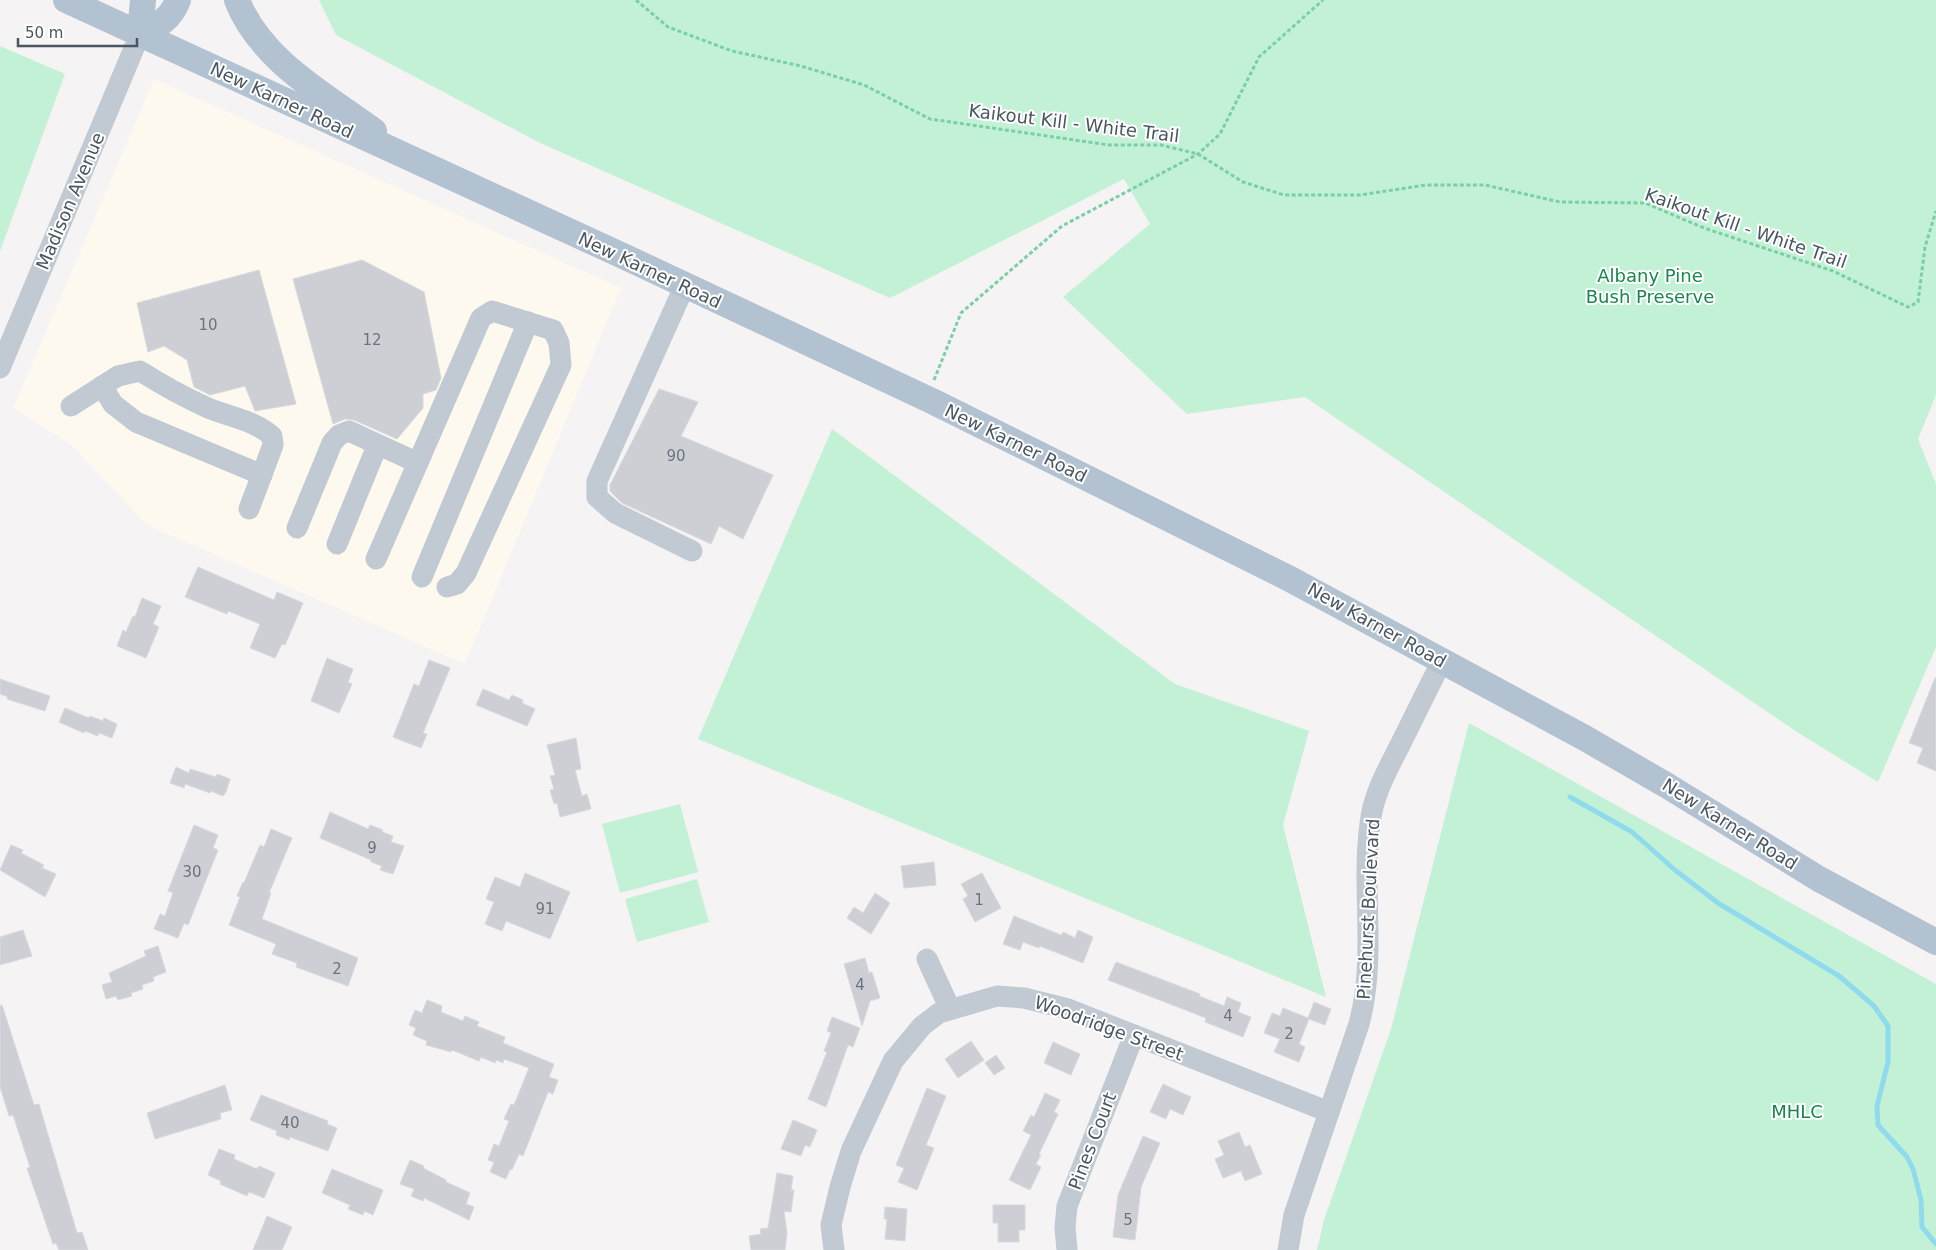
<svg xmlns="http://www.w3.org/2000/svg" width="1936" height="1250" font-family="'DejaVu Sans',sans-serif">
  <rect width="100%" height="100%" fill="#f5f3f3"/>
  <polygon fill="#fdf9ef" points="154,79 621,288 465,664 147,525 69,443 13,408"/>
  <g fill="#c3f1d5">
    <polygon points="319,0 1936,0 1936,395 1918,439 1936,484 1936,647 1878,782 1797,732 1305,397 1187,414 1063,297 1150,224 1124,179 890,298 538,142 336,35"/>
    <polygon points="0,46 65,74 0,251"/>
    <polygon points="832,429 1175,684 1309,731 1283,825 1326,997 698,739"/>
    <polygon points="1469,723 1936,984 1936,1250 1317,1250 1324,1220 1391,1029"/>
    <polygon points="680,804 698,872 620,893 602,824"/>
    <polygon points="697,879 709,922 637,942 625,899"/>
  </g>
  <g fill="none" stroke-linecap="round" stroke-linejoin="round">
    <polyline stroke="#90daee" stroke-width="5" points="1570,797 1632,832 1675,870 1718,903 1839,976 1874,1006 1888,1026 1888,1062 1877,1106 1878,1125 1907,1157 1913,1169 1921,1200 1922,1227 1936,1244"/>
  </g>
  <g fill="#cdcfd5" stroke="#d7d9de">
    <polygon points="362,260 424,292 441,378 436,390 423,394 423,408 397,439 354,420 345,419 333,424 293,279"/>
    <polygon points="259,270 296,404 255,411 245,386 210,395 194,387 187,360 164,346 148,352 137,303"/>
    <polygon points="659,389 698,402 681,436 773,475 743,539 719,526 711,544 622,503 610,491 610,485"/>
    <polygon points="198,567 274,600 277,592 303,603 285,645 282,644 275,658 250,648 260,624 228,611 227,614 185,597"/>
    <polygon points="142,598 161,606 153,624 159,627 146,658 117,646 123,630 126,632 133,616 135,617"/>
    <polygon points="327,658 353,669 348,682 352,684 339,713 311,701"/>
    <polygon points="429,660 450,668 423,733 427,734 421,748 393,737 414,684 419,686"/>
    <polygon points="1935,678 1936,678 1936,771 1917,763 1923,748 1909,743"/>
    <polygon points="0,679 50,696 45,711 7,699 8,697 0,694"/>
    <polygon points="483,689 509,700 512,695 523,700 522,703 535,709 527,726 476,705"/>
    <polygon points="65,708 89,718 90,716 103,721 104,718 117,724 112,738 99,733 98,736 85,731 84,733 59,722"/>
    <polygon points="576,738 581,769 575,770 582,796 587,794 591,809 560,817 557,803 554,804 550,790 554,789 550,776 555,775 547,745"/>
    <polygon points="176,767 189,773 190,769 216,777 217,774 230,779 226,792 223,796 211,791 210,793 185,784 184,788 170,783"/>
    <polygon points="330,812 368,829 370,825 383,830 382,832 393,836 391,842 404,846 393,874 380,870 382,866 371,862 371,860 320,838"/>
    <polygon points="194,825 218,835 213,848 218,850 188,925 184,923 178,938 154,929 160,914 165,916 173,893 168,891"/>
    <polygon points="271,829 292,838 269,893 271,893 262,919 358,958 348,986 296,967 297,963 272,954 276,944 229,925 240,897 237,896 243,882 244,883 260,845 264,847"/>
    <polygon points="11,845 23,850 21,853 44,865 42,868 56,874 45,897 0,870"/>
    <polygon points="934,862 936,885 904,888 901,866"/>
    <polygon points="525,873 570,892 550,939 506,921 502,931 485,924 494,902 486,899 495,877 520,887"/>
    <polygon points="982,873 1001,908 975,922 963,899 968,896 961,884"/>
    <polygon points="875,893 890,903 871,934 847,918 854,907 863,913"/>
    <polygon points="1014,916 1061,935 1063,932 1075,938 1078,930 1093,937 1083,963 1040,946 1039,948 1023,942 1020,950 1003,944"/>
    <polygon points="23,930 32,956 0,965 0,937"/>
    <polygon points="158,946 166,972 153,977 154,981 142,985 143,989 131,993 132,996 118,1000 116,996 106,999 102,985 112,982 109,973 146,956 144,951"/>
    <polygon points="865,958 869,973 872,972 880,998 870,1001 862,1026 844,964"/>
    <polygon points="1116,962 1200,994 1199,996 1224,1006 1227,997 1241,1003 1238,1012 1251,1017 1243,1037 1205,1022 1206,1018 1108,980"/>
    <polygon points="427,1000 442,1006 441,1012 463,1021 465,1016 479,1022 477,1026 505,1037 503,1043 554,1064 549,1077 558,1080 553,1094 548,1092 523,1156 519,1154 512,1170 510,1169 506,1179 490,1172 494,1162 488,1160 494,1144 499,1146 509,1121 504,1119 511,1104 514,1105 529,1068 504,1059 503,1063 496,1060 495,1063 481,1057 479,1061 452,1050 451,1052 426,1045 427,1041 413,1035 416,1028 409,1025 415,1010 422,1013"/>
    <polygon points="1314,1002 1331,1009 1325,1025 1309,1019 1299,1044 1305,1047 1299,1062 1274,1052 1280,1039 1264,1033 1272,1013 1280,1016 1283,1008 1308,1018"/>
    <polygon points="2,1005 34,1105 39,1104 77,1233 82,1232 88,1250 59,1250 56,1243 53,1244 27,1168 30,1167 13,1115 9,1116 0,1087 0,1006"/>
    <polygon points="832,1017 860,1028 853,1047 848,1045 826,1107 808,1099 827,1052 824,1051 831,1033 827,1031"/>
    <polygon points="971,1041 984,1060 958,1078 945,1059"/>
    <polygon points="1053,1042 1080,1054 1071,1075 1044,1063"/>
    <polygon points="996,1055 1005,1068 994,1075 985,1063"/>
    <polygon points="1163,1084 1191,1097 1183,1115 1170,1109 1166,1119 1150,1112"/>
    <polygon points="225,1085 232,1110 220,1113 221,1119 155,1139 147,1113"/>
    <polygon points="927,1088 946,1096 926,1145 934,1148 917,1190 898,1182 904,1168 896,1165"/>
    <polygon points="1045,1093 1060,1100 1054,1112 1058,1114 1039,1154 1041,1155 1036,1164 1041,1167 1030,1190 1009,1180 1031,1135 1023,1131 1031,1115 1034,1117"/>
    <polygon points="261,1095 328,1121 327,1124 337,1128 328,1151 290,1137 289,1140 276,1135 277,1131 250,1120"/>
    <polygon points="793,1120 817,1130 810,1147 805,1145 801,1156 781,1149"/>
    <polygon points="1239,1132 1245,1147 1250,1145 1262,1174 1245,1181 1241,1171 1223,1178 1215,1159 1224,1155 1218,1141"/>
    <polygon points="1143,1136 1160,1143 1141,1187 1135,1240 1113,1237 1118,1195"/>
    <polygon points="219,1149 235,1155 234,1159 257,1169 259,1166 275,1173 264,1198 249,1192 247,1196 220,1184 221,1181 208,1175"/>
    <polygon points="410,1160 424,1166 423,1168 446,1180 446,1182 470,1193 466,1204 474,1207 469,1220 424,1198 423,1201 411,1196 414,1189 400,1184"/>
    <polygon points="332,1169 383,1190 373,1215 364,1211 363,1215 348,1209 350,1205 322,1193"/>
    <polygon points="777,1173 793,1176 791,1190 794,1190 791,1212 784,1211 787,1233 785,1250 751,1250 749,1236 761,1234 760,1229 768,1228"/>
    <polygon points="993,1205 1025,1205 1025,1230 1019,1230 1019,1242 998,1242 998,1223 993,1223"/>
    <polygon points="885,1207 907,1209 905,1241 885,1239 887,1219 884,1219"/>
    <polygon points="267,1216 292,1227 282,1250 253,1250"/>
  </g>
  <g fill="none" stroke-linecap="round" stroke-linejoin="round">
    <g stroke="#7ad0a6" stroke-width="3" stroke-dasharray="4 2.5" stroke-linecap="butt">
      <polyline points="636,0 668,27 732,51 801,66 864,85 930,119 1109,145 1161,145 1198,154 1243,182 1284,195 1360,195 1426,185 1485,185 1560,202 1645,203 1704,228 1833,271 1908,307 1918,302 1925,247 1936,211"/>
      <polyline points="934,380 961,313 1062,226 1198,154 1220,134 1259,57 1323,0"/>
    </g>
    <g stroke="#c1cad2" stroke-width="21">
      <polyline points="685,285 597,481 597,497 615,513 692,551"/>
      <polyline points="0,368 140,34"/>
      <polyline points="102,386 113,404 136,422 262,475"/>
      <path d="M71,406L118,376L140,371C162,385 184,397 208,408C230,417 254,420 272,436L273,445L249,509"/>
      <polyline points="297,528 332,443 339,435 349,431 418,463"/>
      <polyline points="337,544 377,446"/>
      <polyline points="376,559 481,318 492,311 553,330 559,343 561,365 466,573 457,584 447,587"/>
      <polyline points="422,577 528,322"/>
      <polyline points="927,959 950,1009"/>
      <polyline points="834,1250 831,1225 840,1187 851,1151 893,1061 922,1026 939,1013 997,996 1024,998 1068,1009 1329,1112"/>
      <polyline points="1067,1250 1065,1227 1067,1206 1134,1035"/>
      <path d="M1288,1250L1294,1215L1359,1024C1377,956 1361,891 1370,824C1373,794 1388,769 1401,743C1415,715 1428,688 1442,661"/>
    </g>
    <g stroke="#b3c2d1" stroke-width="26">
      <polyline points="66,0 621,255 934,402 1290,579 1583,737 1666,785 1819,879 1936,942"/>
      <path d="M237,0C260,60 325,95 374,131"/>
      <path d="M140,34C158,26 171,19 178,0"/>
      <polyline points="140,34 143,0"/>
    </g>
  </g>
  <g text-anchor="middle" dominant-baseline="central" stroke-width="4" stroke-linejoin="round" paint-order="stroke">
    <g font-size="15" fill="#6b747e">
      <text x="208" y="325">10</text>
      <text x="372" y="340">12</text>
      <text x="676" y="456">90</text>
      <text x="372" y="848">9</text>
      <text x="192" y="872">30</text>
      <text x="979" y="900">1</text>
      <text x="545" y="909">91</text>
      <text x="337" y="969">2</text>
      <text x="860" y="985">4</text>
      <text x="1228" y="1016">4</text>
      <text x="1289" y="1034">2</text>
      <text x="290" y="1123">40</text>
      <text x="1128" y="1220">5</text>
    </g>
    <g font-size="18" fill="#4a5661" stroke="#fff">
      <text transform="translate(282 100) rotate(25)">New Karner Road</text>
      <text transform="translate(1074 123) rotate(7)">Kaikout Kill - White Trail</text>
      <text transform="translate(70 201) rotate(-67)">Madison Avenue</text>
      <text transform="translate(1746 228) rotate(19)">Kaikout Kill - White Trail</text>
      <text transform="translate(650 270) rotate(25)">New Karner Road</text>
      <text transform="translate(1016 443) rotate(26)">New Karner Road</text>
      <text transform="translate(1377 625) rotate(29)">New Karner Road</text>
      <text transform="translate(1730 824) rotate(32)">New Karner Road</text>
      <text transform="translate(1368 909) rotate(-87)">Pinehurst Boulevard</text>
      <text transform="translate(1109 1028) rotate(20)">Woodridge Street</text>
      <text transform="translate(1092 1141) rotate(-69)">Pines Court</text>
    </g>
    <g font-size="18" fill="#17864f" stroke="#fff">
      <text x="1650" y="275">Albany Pine<tspan x="1650" dy="21">Bush Preserve</tspan></text>
      <text x="1797" y="1111">MHLC</text>
    </g>
  </g>
  <path d="M18 38v8h119v-8" fill="none" stroke="#4a5661" stroke-width="2.5"/>
  <text x="25" y="38" font-size="15" fill="#4a5661" stroke="#ffffff" stroke-width="4" paint-order="stroke">50 m</text>
</svg>
